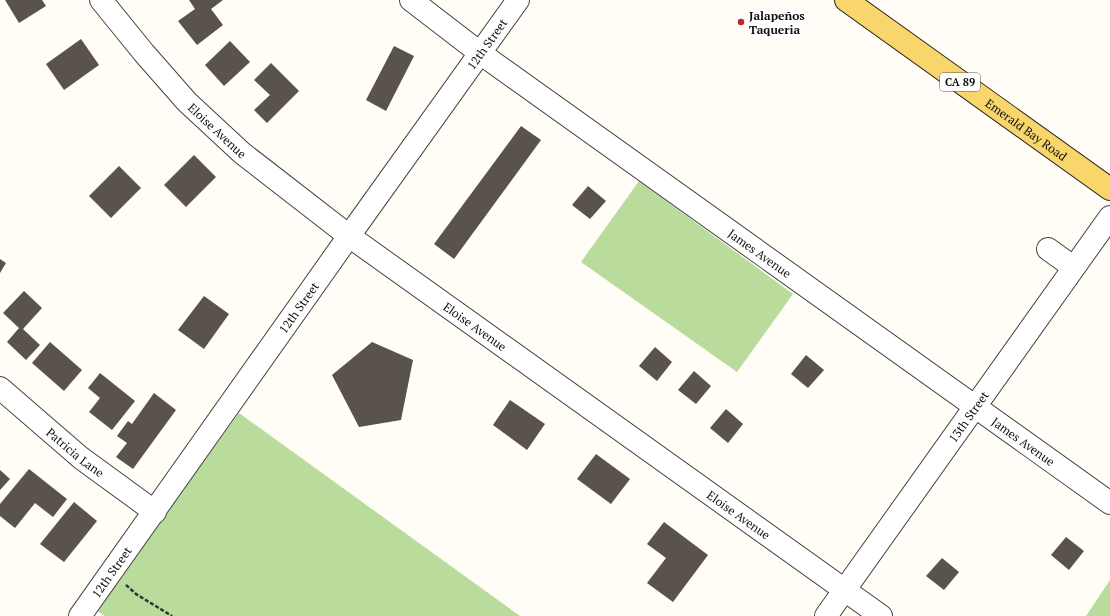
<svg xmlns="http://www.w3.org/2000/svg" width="1110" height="616" font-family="'PT Serif',serif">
  <rect width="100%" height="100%" fill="#fffdf5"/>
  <g fill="#b9dc9c">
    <polygon points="639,181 793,294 737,372 581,262"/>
    <polygon points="239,413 520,616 105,616 96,610"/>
    <polygon points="1110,580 1110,616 1086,616"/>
  </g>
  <g fill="#5a524d">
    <polygon points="5,0 42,0 46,6 19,23"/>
    <polygon points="189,0 223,0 211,9 223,25 197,45 178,21 195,9"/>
    <polygon points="81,39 99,65 64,90 46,64"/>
    <polygon points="230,41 250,62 224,86 205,65"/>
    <polygon points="394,46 414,56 386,111 366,100"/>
    <polygon points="271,63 299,91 267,123 254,110 270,95 254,80"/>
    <polygon points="521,126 541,140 454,259 434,244"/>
    <polygon points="194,155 216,177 186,207 164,185"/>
    <polygon points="119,166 141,188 111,218 89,196"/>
    <polygon points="588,186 606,201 590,219 572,205"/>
    <polygon points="0,259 6,263 0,273"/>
    <polygon points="24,291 42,308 23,329 40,345 26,360 7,342 19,328 3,313"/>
    <polygon points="204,296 229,314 204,349 178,330"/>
    <polygon points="50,342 82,370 64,391 32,363"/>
    <polygon points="372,342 413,360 401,420 359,427 332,375"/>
    <polygon points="655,347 672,362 657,381 639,366"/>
    <polygon points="806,355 824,370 808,388 791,374"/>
    <polygon points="694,371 711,386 696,404 678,390"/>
    <polygon points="100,373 135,401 112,430 89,412 100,398 88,388"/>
    <polygon points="154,393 176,410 133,469 116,457 127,443 117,436 128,421 132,424"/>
    <polygon points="510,400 545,424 527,450 493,425"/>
    <polygon points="726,409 743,424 728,443 710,428"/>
    <polygon points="596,454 630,479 611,504 577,479"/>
    <polygon points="29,469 67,499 53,517 35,503 15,528 0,516 0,504"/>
    <polygon points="0,470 10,479 0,490"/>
    <polygon points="74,502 97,521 64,562 40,544"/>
    <polygon points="664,522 708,555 673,602 647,583 666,558 647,544"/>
    <polygon points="1066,537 1084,551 1069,570 1051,555"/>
    <polygon points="942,558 959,572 944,590 926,576"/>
  </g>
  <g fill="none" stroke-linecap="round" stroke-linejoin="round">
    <defs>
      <g id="minor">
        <path id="s1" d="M101,0L144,53L187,102L242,153L349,236L881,616"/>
        <path id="s2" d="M411,0L480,53L1110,503"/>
        <polyline points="1048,249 1073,267"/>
        <path id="s3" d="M0,388L81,458L155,512"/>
        <path id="s4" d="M80,616L349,236L518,0"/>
        <path id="s5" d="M826,616L1110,217"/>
      </g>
      <g id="major">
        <path id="s6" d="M846,0L1110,189"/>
      </g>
    </defs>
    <use href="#minor" stroke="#444" stroke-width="24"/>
    <use href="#major" stroke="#222" stroke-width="24"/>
    <polyline stroke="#333" stroke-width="2.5" stroke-dasharray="4 2" stroke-linecap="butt" points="126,585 136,594 172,616"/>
    <use href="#minor" stroke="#fff" stroke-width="22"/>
    <use href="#major" stroke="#f9d66b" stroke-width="22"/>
  </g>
  <circle fill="#c4262e" stroke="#fff" stroke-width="1.5" cx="741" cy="22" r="4"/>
  <g text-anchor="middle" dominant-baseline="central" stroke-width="4" stroke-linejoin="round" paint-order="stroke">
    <rect fill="#fff" stroke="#585858" stroke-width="1" x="940" y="73" width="40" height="18" rx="3"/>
    <g font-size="11" font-weight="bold" fill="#111">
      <text x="960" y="82">CA 89</text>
    </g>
    <g font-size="12" font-weight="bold" fill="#111" stroke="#fff" text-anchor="start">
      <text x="749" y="15">Jalapeños<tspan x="749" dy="14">Taqueria</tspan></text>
    </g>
    <g font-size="12" fill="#111" stroke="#fff">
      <text stroke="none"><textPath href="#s4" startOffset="702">12th Street</textPath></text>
      <text stroke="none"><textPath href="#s6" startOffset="222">Emerald Bay Road</textPath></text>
      <text stroke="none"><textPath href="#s1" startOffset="175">Eloise Avenue</textPath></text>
      <text stroke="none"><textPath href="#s2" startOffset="431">James Avenue</textPath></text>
      <text stroke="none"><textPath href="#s4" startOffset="378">12th Street</textPath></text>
      <text stroke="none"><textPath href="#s1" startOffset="499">Eloise Avenue</textPath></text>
      <text stroke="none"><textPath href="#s5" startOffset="245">13th Street</textPath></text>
      <text stroke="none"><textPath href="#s2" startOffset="755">James Avenue</textPath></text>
      <text stroke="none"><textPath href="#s3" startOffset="99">Patricia Lane</textPath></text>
      <text stroke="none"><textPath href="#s1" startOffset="823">Eloise Avenue</textPath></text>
      <text stroke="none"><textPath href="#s4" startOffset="54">12th Street</textPath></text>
    </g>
  </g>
</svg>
